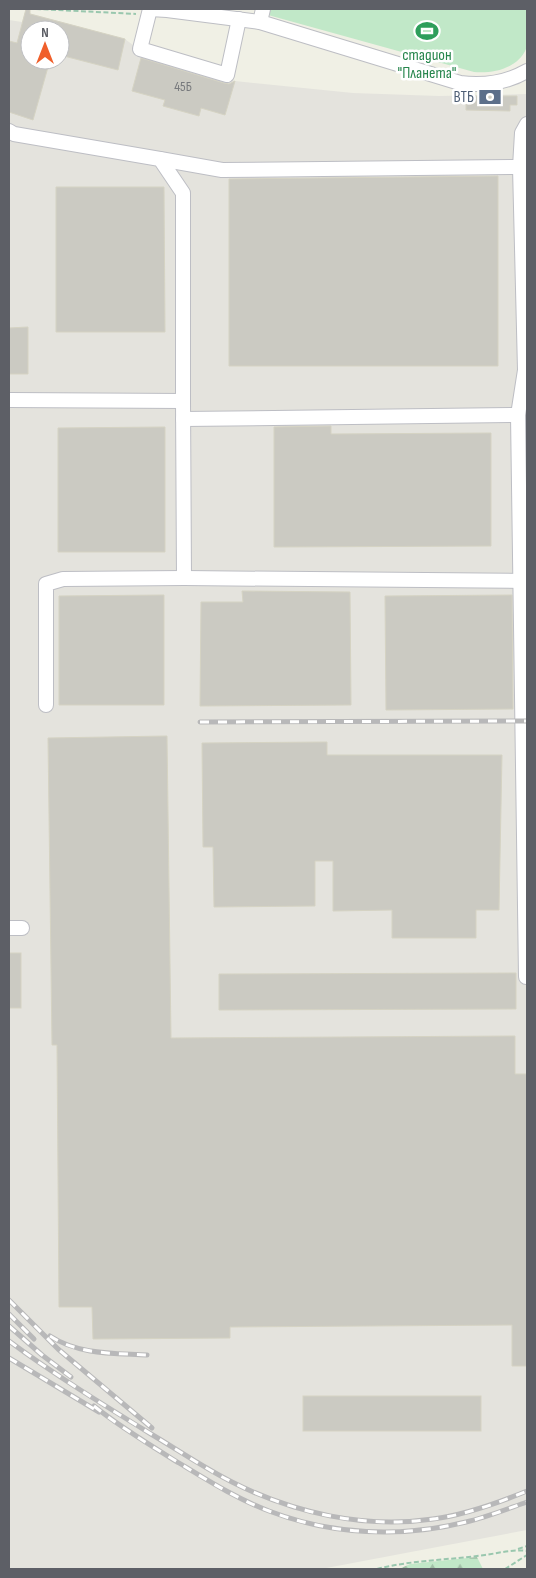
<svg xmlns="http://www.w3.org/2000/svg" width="536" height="1578" font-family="'Sofia Sans Condensed',sans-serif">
  <defs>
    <pattern id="forest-firs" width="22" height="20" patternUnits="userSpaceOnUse" patternTransform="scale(1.25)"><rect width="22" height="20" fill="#c1e8c8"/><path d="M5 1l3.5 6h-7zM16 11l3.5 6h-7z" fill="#a0bfa6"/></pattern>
  </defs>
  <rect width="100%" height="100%" fill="#f0f0e5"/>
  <path fill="#e4e3dd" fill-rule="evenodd" d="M25,12L125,39L142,52V54L235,81L353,93L439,96L527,94V1530L321,1569H9V20L22,22ZM30,30H60V60H30Z"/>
  <polygon fill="url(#forest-firs)" points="477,1557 483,1569 399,1569 410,1564"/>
  <path fill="#c1e8c8" d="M270,9H527C527,17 529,42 526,49C518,68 493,74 474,72L268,15Z"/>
  <g fill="#cbcac2" stroke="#d5d3c3">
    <polygon points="26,9 30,9 30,14 125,39 118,70 60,55 60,30 30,30 30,60 50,60 33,120 9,112 9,41 17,43"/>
    <polygon points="141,58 224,83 229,84 235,81 225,115 201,108 199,116 163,106 165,100 132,91"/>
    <polygon points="466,96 517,96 517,105 510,105 510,111 466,110"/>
    <polygon points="498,176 498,366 229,366 229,179"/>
    <polygon points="56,187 164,187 165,332 56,332"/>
    <polygon points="28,327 28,374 9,374 9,328"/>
    <polygon points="331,426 331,434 491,433 491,546 274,547 274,427"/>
    <polygon points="165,427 165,552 58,552 58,428"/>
    <polygon points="242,591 350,592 351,705 200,706 201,602 243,602"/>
    <polygon points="164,595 164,705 59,705 59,596"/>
    <polygon points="512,595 513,709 386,710 385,596"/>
    <polygon points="167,736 171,1038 515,1036 515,1074 527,1074 527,1366 512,1366 512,1325 230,1327 230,1338 93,1339 92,1307 59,1307 57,1045 52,1045 48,738"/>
    <polygon points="327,742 327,755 502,755 499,910 476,910 476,938 392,938 392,910 333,911 333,861 315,861 315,906 214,907 213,847 203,847 202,743"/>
    <rect x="9" y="953" width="12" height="55"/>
    <polygon points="516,973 516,1009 219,1010 219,974"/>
    <rect x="303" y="1396" width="178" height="35"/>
  </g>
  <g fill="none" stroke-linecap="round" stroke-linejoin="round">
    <defs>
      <g id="minor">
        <path d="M150,9L167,10L260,22L460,83C484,86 506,83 527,71"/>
        <polyline points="150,9 140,49 227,75 239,19"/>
        <polyline points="260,22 263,9"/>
        <polyline points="9,131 14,134 160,159 183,193 183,401 184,578"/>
        <polyline points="160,159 222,170 520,167 522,133 527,124"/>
        <polyline points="520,167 525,370 518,415 526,977"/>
        <polyline points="9,400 183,401"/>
        <polyline points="183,419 518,415"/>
        <polyline points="46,705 46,584 63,579 184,578 527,581"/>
        <polyline points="9,928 22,928"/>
      </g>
    </defs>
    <use href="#minor" stroke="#bdbec4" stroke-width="16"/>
    <g stroke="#99c7ae" stroke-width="2" stroke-dasharray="5 2.5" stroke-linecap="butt">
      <polyline points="36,9 136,14"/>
      <polyline points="518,1549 527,1546"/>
      <path d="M377,1569C412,1560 449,1560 485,1555C499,1553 513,1549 527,1551"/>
      <polyline points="505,1569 527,1555"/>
    </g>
    <use href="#minor" stroke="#fff" stroke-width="14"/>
    <defs>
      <g id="rail">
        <polyline points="200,722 527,721"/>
        <polyline points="9,1300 58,1349 152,1428"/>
        <polyline points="9,1314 34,1339"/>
        <polyline points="9,1326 42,1355 71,1377"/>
        <path d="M50,1336C79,1355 114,1353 147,1355"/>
        <path d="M9,1341C55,1375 102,1404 151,1434C178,1450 204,1468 232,1482C293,1513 365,1529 433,1519C465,1515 498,1503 527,1491"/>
        <polyline points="9,1358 99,1412"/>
        <path d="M94,1406C120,1427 150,1445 179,1463C207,1480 237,1499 269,1511C331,1535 401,1538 466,1522C487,1517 507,1509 527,1502"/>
      </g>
    </defs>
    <use href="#rail" stroke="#b8b8b9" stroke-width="5"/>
    <use href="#rail" stroke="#fff" stroke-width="3" stroke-dasharray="9" stroke-linecap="butt"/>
  </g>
  <defs>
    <symbol id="stadium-bare" viewBox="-9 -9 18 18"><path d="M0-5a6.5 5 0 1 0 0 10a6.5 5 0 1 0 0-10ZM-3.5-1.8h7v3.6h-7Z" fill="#2e9e5b" stroke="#fff" stroke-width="2.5" paint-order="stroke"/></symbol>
    <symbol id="bank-bare" viewBox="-9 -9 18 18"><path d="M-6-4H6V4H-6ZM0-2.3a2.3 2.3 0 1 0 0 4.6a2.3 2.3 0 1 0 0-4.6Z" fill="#5c6f8a" stroke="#fff" stroke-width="2.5" paint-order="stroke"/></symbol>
  </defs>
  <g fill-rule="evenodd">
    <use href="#stadium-bare" x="411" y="15" width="32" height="32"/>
    <use href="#bank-bare" x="474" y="81" width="32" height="32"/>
  </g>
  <g text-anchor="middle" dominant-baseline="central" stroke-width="5" stroke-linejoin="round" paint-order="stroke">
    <g font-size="14" fill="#787a7d">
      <text x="183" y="86">45Б</text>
    </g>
    <g font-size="16" fill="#27864d" stroke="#fff">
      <text x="427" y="55">стадион<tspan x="427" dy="18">"Планета"</tspan></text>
    </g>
    <g font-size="16" fill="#4e5e75" stroke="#fff" text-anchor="end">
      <text x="474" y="97">ВТБ</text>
    </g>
  </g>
  <rect width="536" height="1578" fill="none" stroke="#5d5f66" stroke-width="20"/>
  <g transform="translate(45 45)"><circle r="24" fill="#ffffff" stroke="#bebfc2"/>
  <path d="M0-4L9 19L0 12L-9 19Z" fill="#f05f2b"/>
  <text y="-8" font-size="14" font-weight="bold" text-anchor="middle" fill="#5d5f66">N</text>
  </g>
</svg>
